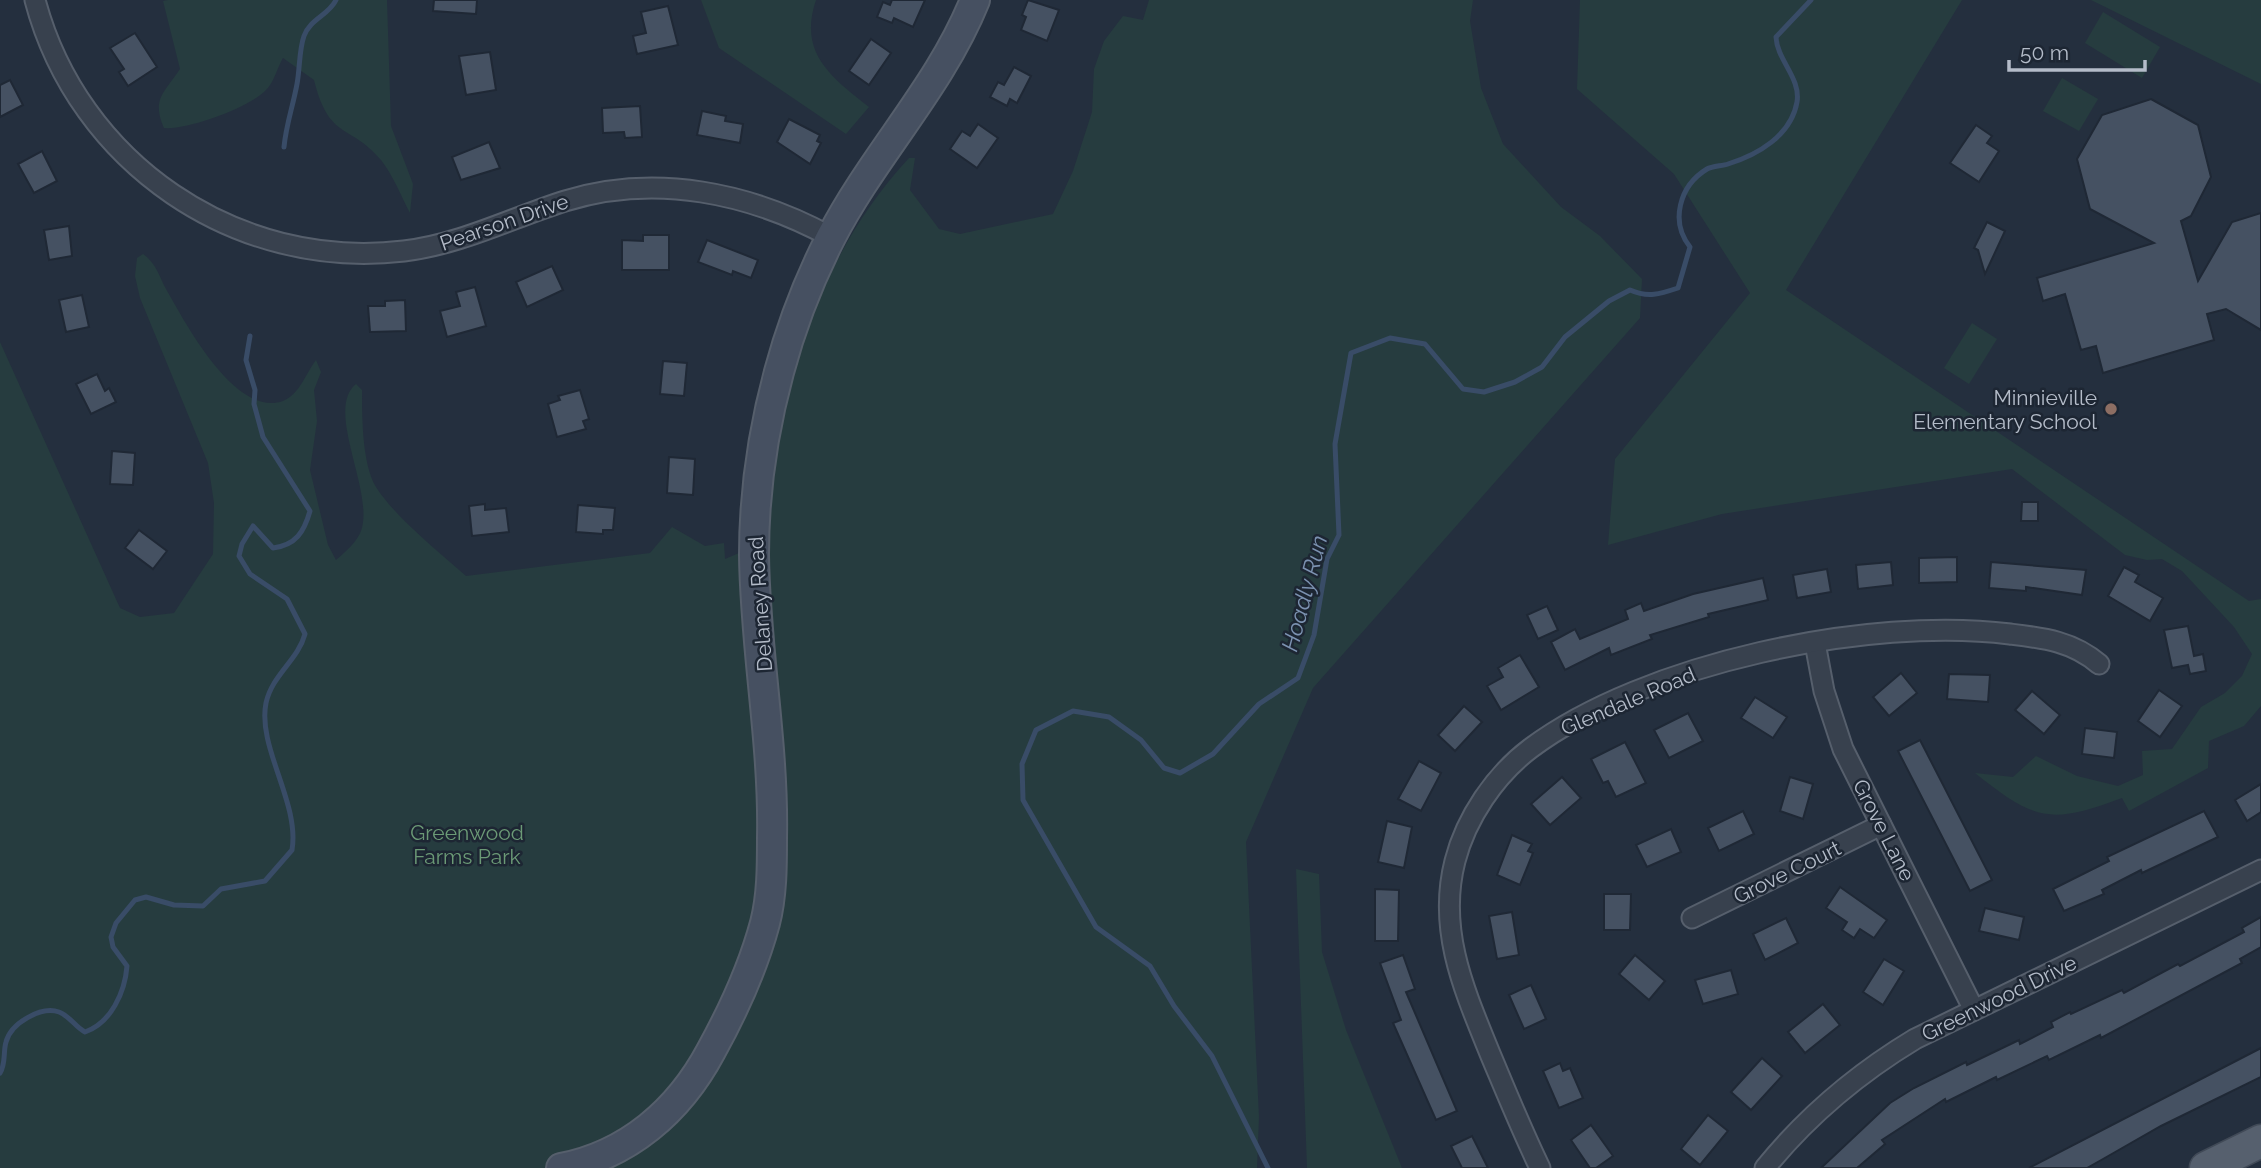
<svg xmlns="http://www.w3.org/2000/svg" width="2261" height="1168" font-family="Raleway,sans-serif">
  <rect width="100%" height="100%" fill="#242f3e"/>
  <g fill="#263c3f">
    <path d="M168,0H387L391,126L413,184L410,213C401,196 393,175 381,160C350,123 329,141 314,80L283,58C277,68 274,83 265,91C248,108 188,130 164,128C151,99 165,92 180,69L163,1Z"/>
    <path d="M701,0H816C798,53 831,77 869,107L846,134L719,48Z"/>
    <path d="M1149,0H1473L1470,21L1481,88L1503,144L1561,207L1600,236L1642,279L1640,318L1313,688L1246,842L1259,1117L1257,1168H0V342L120,608L140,617L174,613L213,554L214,503L208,463L140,298L135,276L137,258L143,254C156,263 159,276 166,289C185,322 235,418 283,401C300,394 306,373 316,360L321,372L314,390L317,421L310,470L328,545L336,560C345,552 357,542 361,531C375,492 324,410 356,384L362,390C362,416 362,464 376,487C395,517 439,552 466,576L650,553L672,527L705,546L724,543L725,559L769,540C772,507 772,472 777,439C780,420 787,401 792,382C814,297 849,223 909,158H915L910,190L939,229L960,234L1053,214L1073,171L1092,112L1094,69L1104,41L1123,16L1143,20Z"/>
    <path d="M1580,0H1962L1786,290L2249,601L2261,599V706L2244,726L2209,741L2208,768L2129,811L2122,798C2050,825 2035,821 1975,773L2013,777L2036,756L2077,776L2118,786L2143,775L2142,751L2172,749L2201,707L2225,693L2242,676L2252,654L2234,627L2182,571L2162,559L2147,560L2125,555L2012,469L1722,514L1608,545L1615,459L1750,293L1674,174L1577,89Z"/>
    <polygon points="2091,0 2261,0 2261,84"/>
    <polygon points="2103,12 2160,47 2142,78 2085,43"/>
    <polygon points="2062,78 2098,99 2079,131 2043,111"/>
    <polygon points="1972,323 1997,339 1969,384 1944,368"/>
    <polygon points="1296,869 1319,874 1322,952 1346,1030 1402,1168 1307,1168"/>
  </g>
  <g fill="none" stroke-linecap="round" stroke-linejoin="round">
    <g stroke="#394c67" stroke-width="5">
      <path d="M284,147C286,125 293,106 297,84C300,68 299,50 304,36C310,19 329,15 336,0"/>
      <path d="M0,1073C6,1064 3,1052 6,1042C11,1023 41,1006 59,1012C70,1016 75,1027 85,1032C111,1023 125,992 127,966L113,947L111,937L116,923L135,900L146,897L174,905L203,906L221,889L265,881L292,850C300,803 257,747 266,703C272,675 298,660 305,634L287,599L250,574L239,556L242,544L253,526L273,548C296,545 304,532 310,511L263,437L254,404L255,390L246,360L250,336"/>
      <path d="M1268,1168L1212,1056L1174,1006L1150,966L1096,927L1023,800L1022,764L1036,730L1073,711L1109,717L1141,740L1164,768L1180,773L1213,754L1259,704L1298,678L1314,635L1327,559L1339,535L1335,444L1351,353L1390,338L1425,344L1463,389L1484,392L1515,382L1542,367L1565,337L1609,301L1630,290C1648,298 1660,294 1678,288L1690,247C1670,222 1679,186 1707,169C1712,166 1722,166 1728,164C1757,155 1791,136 1797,102C1801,78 1777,60 1776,37L1811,0"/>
    </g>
  </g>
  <g fill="#455162" stroke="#1f2835" stroke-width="2">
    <polygon points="434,0 477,0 476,14 433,11"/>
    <polygon points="892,0 925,0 913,27 894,18 892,23 877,17 883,2 890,5"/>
    <polygon points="1028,0 1059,10 1047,41 1021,30 1026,17 1022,15"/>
    <polygon points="668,6 678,45 637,54 633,36 646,33 641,12"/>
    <polygon points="135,33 157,67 128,86 119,72 124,69 110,48"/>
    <polygon points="871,39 891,53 869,85 849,71"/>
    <polygon points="490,52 496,90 466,95 459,56"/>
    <polygon points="1014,67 1031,76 1017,103 1010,99 1007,106 990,97 998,82 1004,85"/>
    <polygon points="10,80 23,105 0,117 0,85"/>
    <polygon points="2151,99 2198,125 2211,177 2191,216 2181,221 2198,281 2232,222 2261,213 2261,330 2226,309 2207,314 2214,340 2103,373 2096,346 2081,350 2065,294 2043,301 2037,278 2154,243 2090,209 2077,159 2102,115"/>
    <polygon points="640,106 642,137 625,138 624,132 603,133 602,108"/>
    <polygon points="702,111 726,116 725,121 743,124 740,143 697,135"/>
    <polygon points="789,119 820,135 817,141 821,143 810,164 777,142"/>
    <polygon points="978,124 998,138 977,168 950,149 962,131 970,136"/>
    <polygon points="1976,125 1992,136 1987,143 1999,151 1979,182 1950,163"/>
    <polygon points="489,142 500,168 461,180 452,157"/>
    <polygon points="42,151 57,181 34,193 18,164"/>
    <polygon points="1987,222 2005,231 1985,274 1978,250 1974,248"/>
    <polygon points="69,226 72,256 49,260 44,230"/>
    <polygon points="643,235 669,235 669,270 622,270 622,240 643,241"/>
    <polygon points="707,240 758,260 751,278 733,271 732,275 698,262"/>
    <polygon points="552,266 563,290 527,307 516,282"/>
    <polygon points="475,287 486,326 447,337 440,311 460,306 456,292"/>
    <polygon points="82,295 89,327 66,332 59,300"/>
    <polygon points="405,300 406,331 370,332 368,306 385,306 385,301"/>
    <polygon points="663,361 687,363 684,396 660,394"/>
    <polygon points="97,374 105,391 109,388 116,402 91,414 76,384"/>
    <polygon points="580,390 589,419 583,421 586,429 557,437 548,404 560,400 558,396"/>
    <polygon points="112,451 135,453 133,485 110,484"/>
    <polygon points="669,457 695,459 693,495 667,493"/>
    <polygon points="2022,502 2038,502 2038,521 2021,521"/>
    <polygon points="485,504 485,510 506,508 509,532 472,536 469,506"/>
    <polygon points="578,505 615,508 613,530 603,530 603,534 576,532"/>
    <polygon points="139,530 167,551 153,569 125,548"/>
    <polygon points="1957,557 1957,582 1919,583 1919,558"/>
    <polygon points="1891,562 1893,585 1858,589 1856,565"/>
    <polygon points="1991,562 2086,570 2082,595 2026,587 2026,591 1989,588"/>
    <polygon points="2124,567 2139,575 2135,582 2163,598 2150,621 2108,596"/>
    <polygon points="1827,569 1831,592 1797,598 1793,575"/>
    <polygon points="1763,578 1768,600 1708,614 1709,617 1650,635 1652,639 1611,655 1609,648 1565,670 1551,642 1575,629 1580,639 1628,619 1625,610 1641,603 1644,611 1693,594"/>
    <polygon points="1547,606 1558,630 1538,639 1527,615"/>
    <polygon points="2188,626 2194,656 2203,654 2206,671 2190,674 2188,665 2172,668 2164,630"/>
    <polygon points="1520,655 1539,687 1501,710 1487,686 1503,677 1498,668"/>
    <polygon points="1901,673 1917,693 1889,716 1873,697"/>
    <polygon points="1949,674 1990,675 1988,702 1947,699"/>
    <polygon points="2159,690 2182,706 2160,737 2138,721"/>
    <polygon points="2032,691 2060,715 2044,734 2015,710"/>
    <polygon points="1755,697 1787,717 1773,738 1741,718"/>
    <polygon points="1464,706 1482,722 1455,751 1438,735"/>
    <polygon points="1688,713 1703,741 1669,758 1654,730"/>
    <polygon points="2085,728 2117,732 2114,758 2082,754"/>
    <polygon points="1920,740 1992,880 1970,891 1898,751"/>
    <polygon points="1625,742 1646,783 1616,797 1608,781 1603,783 1591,759"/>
    <polygon points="1419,761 1441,773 1421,811 1398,799"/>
    <polygon points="1562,777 1581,798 1550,825 1531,804"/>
    <polygon points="1790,777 1813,784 1803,819 1780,811"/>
    <polygon points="2261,784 2261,812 2247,821 2235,800"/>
    <polygon points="1743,811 1754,834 1719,851 1708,828"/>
    <polygon points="2204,811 2218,837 2142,873 2141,870 2102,890 2104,894 2064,911 2053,889 2109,861 2107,857"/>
    <polygon points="1387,821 1412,827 1404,868 1378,862"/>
    <polygon points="1671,829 1681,852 1647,867 1636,845"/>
    <polygon points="1512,835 1532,844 1528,851 1533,853 1520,885 1497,875"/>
    <polygon points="1840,887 1887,920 1874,938 1860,929 1854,938 1842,930 1847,922 1826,908"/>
    <polygon points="1375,889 1399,890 1398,941 1375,941"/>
    <polygon points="1604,894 1631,894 1630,930 1604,930"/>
    <polygon points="1985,908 2024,917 2019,940 1979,931"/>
    <polygon points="1512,912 1519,955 1497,959 1489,916"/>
    <polygon points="2261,917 2261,947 2240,959 2242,963 2101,1038 2100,1035 2049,1060 2047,1056 1997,1080 1996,1077 1946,1102 1945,1099 1882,1140 1885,1144 1857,1168 1821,1168 1890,1103 1914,1088 1966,1062 1967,1065 2019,1040 2020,1044 2053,1027 2051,1022 2070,1012 2071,1014 2122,990 2124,993 2178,964 2180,966 2244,932 2242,928"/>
    <polygon points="1786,918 1798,943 1765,960 1753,934"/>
    <polygon points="1403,955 1415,989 1406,992 1457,1111 1436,1120 1393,1023 1401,1020 1380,963"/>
    <polygon points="1635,955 1665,981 1649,1000 1619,974"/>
    <polygon points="1884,959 1904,971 1883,1005 1863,992"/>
    <polygon points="1731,970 1738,994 1703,1004 1695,980"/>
    <polygon points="1531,985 1546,1019 1524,1029 1509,995"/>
    <polygon points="1823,1004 1840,1025 1805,1053 1788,1032"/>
    <polygon points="2261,1048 2261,1077 2161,1126 2103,1159 2087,1168 2029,1168"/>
    <polygon points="1762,1058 1782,1076 1751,1110 1731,1092"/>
    <polygon points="1560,1063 1563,1071 1570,1068 1583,1098 1559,1108 1543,1071"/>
    <polygon points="1708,1115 1728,1131 1700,1165 1681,1149"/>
    <polygon points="1591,1125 1613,1156 1596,1168 1590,1168 1571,1140"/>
    <polygon points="1472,1136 1488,1168 1462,1168 1451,1146"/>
  </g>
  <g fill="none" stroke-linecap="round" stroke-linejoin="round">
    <defs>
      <g id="street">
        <path d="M35,0C78,163 236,271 404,251C462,244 511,218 565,201C656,173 750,193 831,237"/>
        <polyline points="1815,643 1824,691 1843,749 1974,1010"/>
        <polyline points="1692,918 1881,825"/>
        <path d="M1540,1168C1522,1131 1507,1094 1491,1056C1465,992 1437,931 1455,861C1466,818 1495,775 1531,748C1645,663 1870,616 2010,634C2043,638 2072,641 2099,664"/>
        <path d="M1765,1168C1808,1115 1857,1074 1915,1039L2261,870"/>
      </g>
      <path id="secondary" d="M561,1168C628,1155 679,1111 711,1051C733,1011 753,968 765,923C772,896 772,866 772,838C774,743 755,649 754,555C754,493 763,431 779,372C791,327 810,278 831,237C874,154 940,87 975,0"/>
      <polyline id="primary" points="2206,1168 2261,1141"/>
    </defs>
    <use href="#street" stroke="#565f6c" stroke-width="23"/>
    <use href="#secondary" stroke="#565f6c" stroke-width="32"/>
    <use href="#primary" stroke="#414a57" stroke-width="35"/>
    <use href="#street" stroke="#38414e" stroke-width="19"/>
    <use href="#secondary" stroke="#465061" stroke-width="28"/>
    <use href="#primary" stroke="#56606e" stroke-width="32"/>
  </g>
  <circle fill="#8d6e63" stroke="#1d2633" stroke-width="2.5" cx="2111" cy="409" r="7"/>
  <g text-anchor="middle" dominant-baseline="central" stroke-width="5" stroke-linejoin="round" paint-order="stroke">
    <g font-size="21" fill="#b4bcc9" stroke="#1d2633">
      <text transform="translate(504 222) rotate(-19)">Pearson Drive</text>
      <text transform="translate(760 604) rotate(-94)">Delaney Road</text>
      <text transform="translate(1628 701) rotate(-23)">Glendale Road</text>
      <text transform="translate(1884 830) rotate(63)">Grove Lane</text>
      <text transform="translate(1787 872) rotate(-26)">Grove Court</text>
      <text transform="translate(1999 998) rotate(-26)">Greenwood Drive</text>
    </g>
    <g font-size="21" fill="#b4bcc9" stroke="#1d2633" text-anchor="end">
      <text x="2097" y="397">Minnieville<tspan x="2097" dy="24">Elementary School</tspan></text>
    </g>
    <g font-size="21" fill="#6b9a76" stroke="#1d2633">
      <text x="467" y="832">Greenwood<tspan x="467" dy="24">Farms Park</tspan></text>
    </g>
    <g font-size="23" font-style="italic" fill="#7c92b1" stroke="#1d2633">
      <text transform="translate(1304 593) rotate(-75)">Hoadly Run</text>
    </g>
  </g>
  <path d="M2009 60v10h136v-10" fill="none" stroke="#b4bcc9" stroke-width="3.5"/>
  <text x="2020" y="60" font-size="21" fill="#b4bcc9" stroke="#1d2633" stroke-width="5" paint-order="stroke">50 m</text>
</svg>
